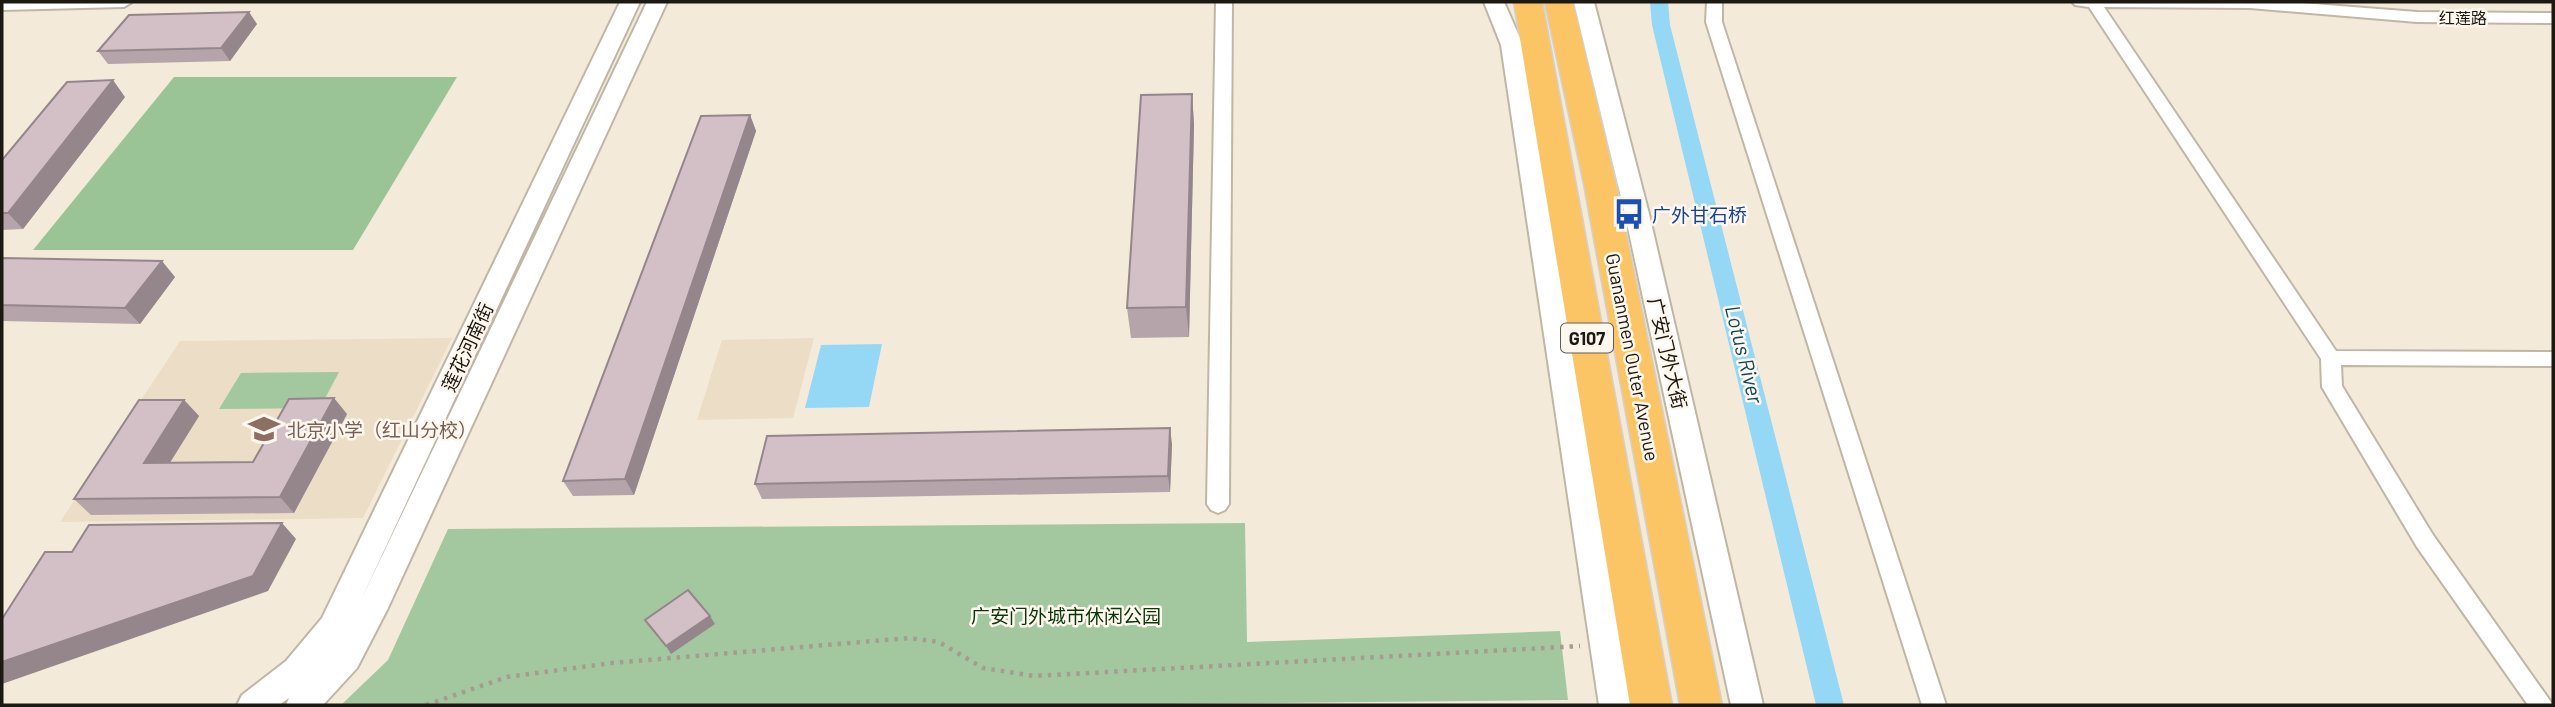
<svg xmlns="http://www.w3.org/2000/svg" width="2555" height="707" font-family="Barlow,'Noto Sans SC',sans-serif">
  <rect width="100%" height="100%" fill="#f4ead9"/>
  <g fill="#ebddc6">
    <polygon points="452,338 363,518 60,522 180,341"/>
    <polygon points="814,338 793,418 697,420 722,340"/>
  </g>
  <g fill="#a3c8a0">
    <polygon points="339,372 320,408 219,409 241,373"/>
    <polygon points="1245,523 1247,642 1560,631 1568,700 1067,705 341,705 388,660 448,529"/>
  </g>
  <polygon fill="#9ac496" points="174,77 457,77 353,250 33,250"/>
  <polygon fill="#94d8f5" points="882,344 869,407 805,408 821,345"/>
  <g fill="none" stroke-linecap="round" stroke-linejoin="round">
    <polygon fill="#94d8f5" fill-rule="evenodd" points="1650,2 1668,2 1670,25 1844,705 1816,705 1652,25"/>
    <defs>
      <g id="street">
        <polygon points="2,2 132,2 124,7 2,10"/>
        <polygon points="1216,2 1232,2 1229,504 1225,510 1218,513 1211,510 1207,504"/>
        <polygon points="1707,2 1722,2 1722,22 1946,705 1922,705 1706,22"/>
        <polygon points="2072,2 2289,2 2417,12 2553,13 2553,23 2417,22 2250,8 2104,7 2336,351 2553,352 2553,366 2341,365 2342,386 2433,535 2553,705 2528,705 2417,547 2322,387 2321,359 2089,7 2075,5"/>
      </g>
      <g id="secondary">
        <polygon points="620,2 640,2 360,602 647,2 667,2 387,610 357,668 323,705 286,705 289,698 279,705 237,705 242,695 286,661 322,618"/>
        <polygon points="1484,2 1504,2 1523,45 1631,705 1599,705 1501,45"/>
        <polygon points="1574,2 1594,2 1649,214 1763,705 1731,705 1625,214"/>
      </g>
      <g id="highway">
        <polygon points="1514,2 1542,2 1672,705 1630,705"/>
        <polygon points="1545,2 1573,2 1616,184 1722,705 1680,705 1584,184"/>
      </g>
    </defs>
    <use href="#street" stroke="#c0b6a6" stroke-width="4"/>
    <use href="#secondary" stroke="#c0b6a6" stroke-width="4"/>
    <use href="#highway" stroke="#d2d1d0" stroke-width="3"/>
    <polyline stroke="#a39c8f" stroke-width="4.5" stroke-dasharray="3.5 6" stroke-linecap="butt" points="426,705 507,677 612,663 909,638 939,642 983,668 1034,676 1580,646"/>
    <use href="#street" fill="#fff" fill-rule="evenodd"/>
    <use href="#secondary" fill="#fff" fill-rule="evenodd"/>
    <use href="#highway" fill="#fbc565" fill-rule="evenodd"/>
  </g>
  <g fill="#b5a4aa">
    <polygon points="257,24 230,61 108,64 98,51"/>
    <polygon points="1192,94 1194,125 1189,337 1131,338 1127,308"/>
    <polygon points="125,97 23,229 2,230 2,160"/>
    <polygon points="750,115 756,131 634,495 573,496 563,481"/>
    <polygon points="2,258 175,277 140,324 2,321"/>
    <polygon points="184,400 199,416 170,463 253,462 347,414 294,513 91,515 74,499"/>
    <polygon points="1172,444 1170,492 762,499 755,484"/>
  </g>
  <g fill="#94868b">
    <polygon points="249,12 257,24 230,61 221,48"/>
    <polygon points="113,80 125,97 23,229 8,213"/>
    <polygon points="1192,94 1194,125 1189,337 1186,307"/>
    <polygon points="750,115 756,131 634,495 625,479"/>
    <polygon points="162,261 175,277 140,324 125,308"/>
    <polygon points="334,398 347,414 294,513 280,497"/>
    <polygon points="184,400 199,416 160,478 144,463"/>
    <polygon points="1170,428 1172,444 1170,492 1168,476"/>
    <polygon points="282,523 296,539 268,591 2,684 2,662"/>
    <polygon points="710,616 715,624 671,654 666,646"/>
  </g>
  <g fill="#d3bfc6" stroke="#94868b" stroke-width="2">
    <polygon points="249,12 221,48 98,51 129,15"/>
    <polygon points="113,80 8,213 2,213 2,160 67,82"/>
    <polygon points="1192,94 1186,307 1127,308 1141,95"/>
    <polygon points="750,115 625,479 563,481 701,116"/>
    <polygon points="2,258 162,261 125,308 2,305"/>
    <polygon points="334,398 280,497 74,499 139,400 184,400 144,463 253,462 289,399"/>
    <polygon points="1170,428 1168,476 755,484 767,436"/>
    <polygon points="282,523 253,576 2,662 2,619 45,552 72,552 89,525"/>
    <polygon points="688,590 710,616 666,646 645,620"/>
  </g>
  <defs>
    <symbol id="bus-bare" viewBox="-9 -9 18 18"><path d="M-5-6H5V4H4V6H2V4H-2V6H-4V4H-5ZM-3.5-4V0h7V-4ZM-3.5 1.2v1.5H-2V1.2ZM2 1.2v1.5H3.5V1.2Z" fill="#1a4fb4" stroke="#fef7ee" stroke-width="2.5" paint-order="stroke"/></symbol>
    <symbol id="school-bare" viewBox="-9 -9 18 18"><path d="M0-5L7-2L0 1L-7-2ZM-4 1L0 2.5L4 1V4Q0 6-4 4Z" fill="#8d6e63" stroke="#fef7ee" stroke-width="2.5" paint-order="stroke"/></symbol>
  </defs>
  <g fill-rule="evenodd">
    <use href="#bus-bare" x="1607" y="192" width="44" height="44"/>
    <use href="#school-bare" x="242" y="407" width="44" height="44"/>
  </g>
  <g text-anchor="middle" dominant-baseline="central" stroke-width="5" stroke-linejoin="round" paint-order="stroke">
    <g font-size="16" fill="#1c1913" stroke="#fef7ee">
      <text x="2463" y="17">红莲路</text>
    </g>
    <rect fill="#fef7ee" stroke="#605c55" stroke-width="2" x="1561" y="323.5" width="52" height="29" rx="5"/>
    <g font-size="18" font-weight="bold" fill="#1c1913">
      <text x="1587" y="338">G107</text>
    </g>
    <g font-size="19" fill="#164399" stroke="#fef7ee" text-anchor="start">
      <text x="1652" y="214">广外甘石桥</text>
    </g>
    <g font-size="19" fill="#1c1913" stroke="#fef7ee">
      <text transform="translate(467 347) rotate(-65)">莲花河南街</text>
      <text transform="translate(1668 353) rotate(77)">广安门外大街</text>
      <text transform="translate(1633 357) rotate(79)">Guananmen Outer Avenue</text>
    </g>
    <g font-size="19" fill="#785e54" stroke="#fef7ee" text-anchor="start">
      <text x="287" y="429">北京小学（红山分校）</text>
    </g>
    <g font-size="19" fill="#0a3709" stroke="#fef7ee">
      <text x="1066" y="615">广安门外城市休闲公园</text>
    </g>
    <g font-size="21" font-style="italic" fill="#0f485c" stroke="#fef7ee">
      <text transform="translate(1745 354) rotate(76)">Lotus River</text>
    </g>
  </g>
  <rect width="2555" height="707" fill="none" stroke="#1c1913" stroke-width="7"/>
</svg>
